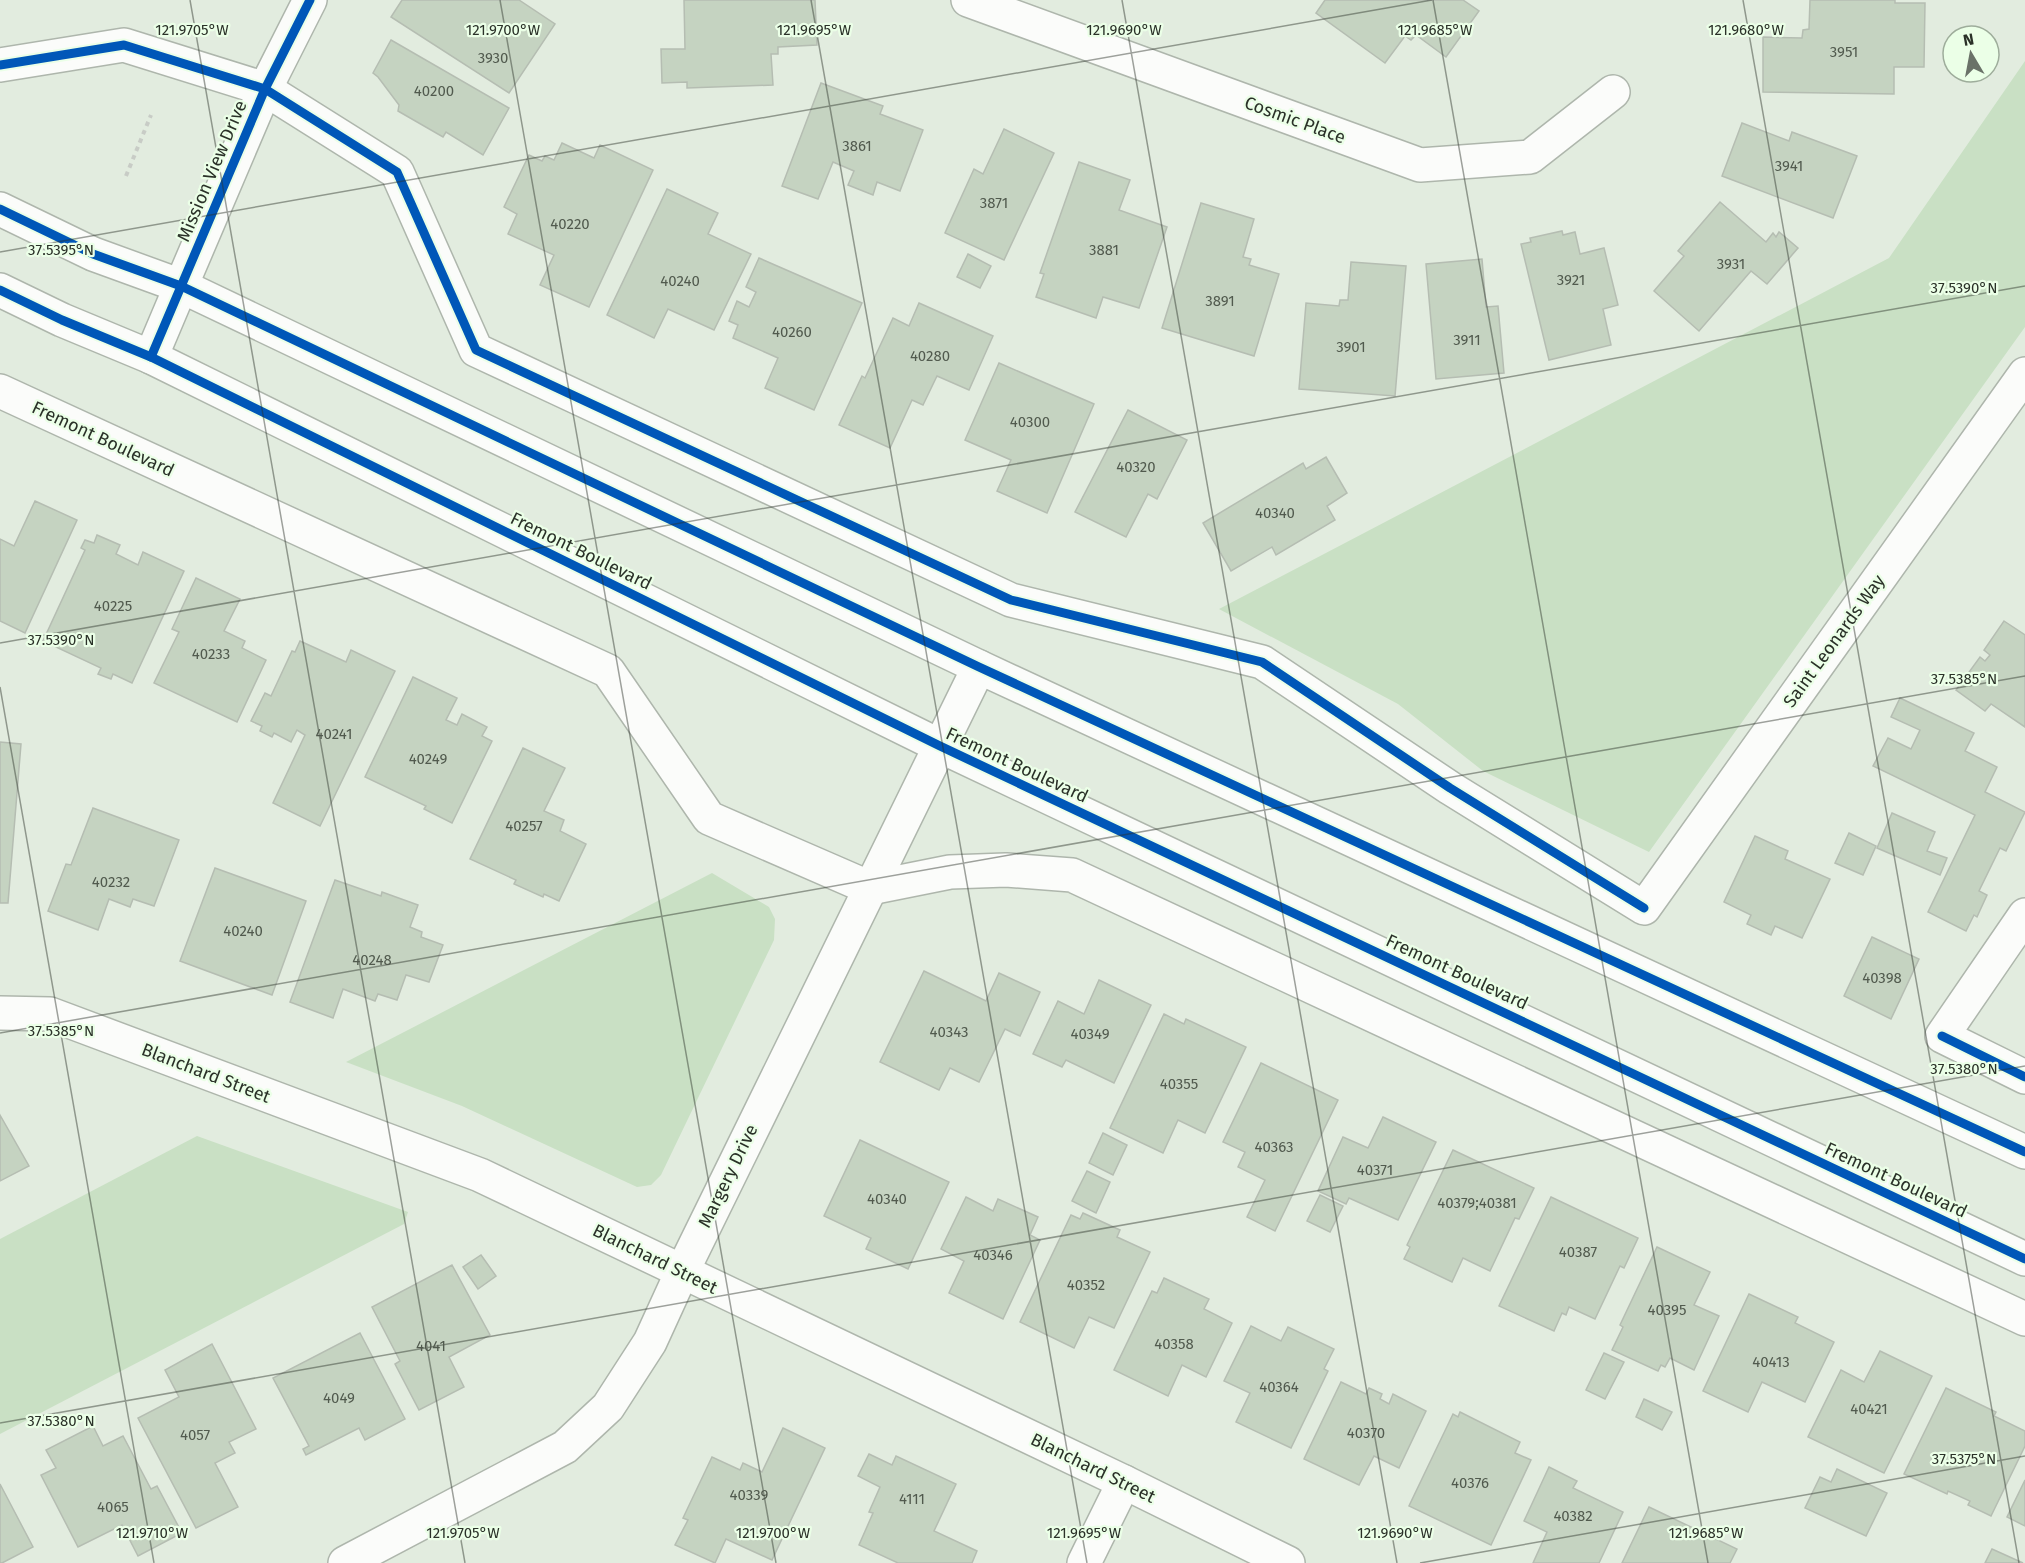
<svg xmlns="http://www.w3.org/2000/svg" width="2025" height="1563" font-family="'Fira Sans',sans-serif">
  <rect width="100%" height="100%" fill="#e2ecdf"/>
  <g fill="#c9e0c4">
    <polygon points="2025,61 2025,327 1649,852 1483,771 1398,704 1219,609 1889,258"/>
    <polygon points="712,873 769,907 775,919 774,940 661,1175 651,1185 637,1187 462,1106 346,1062"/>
    <polygon points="197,1136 408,1212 404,1224 0,1434 0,1239"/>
  </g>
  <g fill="#c5d3c1" stroke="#b5bdb2" stroke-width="1.5">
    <polygon points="402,0 519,0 555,24 509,93 391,17"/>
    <polygon points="684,0 815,0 817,45 778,47 778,54 771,54 773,85 687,88 687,82 662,83 661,49 685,49"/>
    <polygon points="1325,0 1463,0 1479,11 1446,57 1416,35 1411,40 1405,36 1385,63 1316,13"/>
    <polygon points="1810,0 1895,0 1895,3 1925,3 1924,67 1894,67 1894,94 1763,92 1763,37 1802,38 1803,30 1809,29"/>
    <polygon points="391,40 509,108 483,155 446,132 443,137 398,111 399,105 378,77 373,73"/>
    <polygon points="821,83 883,106 880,114 923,130 900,191 877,182 873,195 848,185 854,171 833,162 818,199 782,186"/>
    <polygon points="1742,123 1789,141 1792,132 1857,156 1833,218 1722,176"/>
    <polygon points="1004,129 1054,153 1004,260 945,233 974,169 983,174"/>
    <polygon points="562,143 594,158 600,145 653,170 589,307 540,285 554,255 508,234 517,214 504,207 529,155 542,161 545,156 554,160"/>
    <polygon points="1079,162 1130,180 1119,210 1167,227 1139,308 1103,297 1096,318 1036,297 1044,274 1040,273"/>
    <polygon points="667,189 718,213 708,234 751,254 714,330 668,309 654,338 607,315"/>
    <polygon points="1720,202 1766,242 1773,233 1776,237 1779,232 1798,248 1767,284 1751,271 1699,331 1654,291 1684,256 1678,251"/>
    <polygon points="1201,203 1254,219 1243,257 1251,259 1249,265 1279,274 1254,356 1162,328"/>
    <polygon points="1562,231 1563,235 1575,232 1580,254 1604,248 1618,305 1603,309 1611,345 1549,360 1521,244 1531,242 1530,238"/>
    <polygon points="968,254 991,266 980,288 957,277"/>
    <polygon points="759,258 862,303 814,410 765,388 778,358 733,338 738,325 729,321 737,301 749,307 756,292 746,287"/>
    <polygon points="1482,259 1486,307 1498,306 1504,373 1436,379 1426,264"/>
    <polygon points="1351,262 1406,266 1395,396 1299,389 1306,303 1339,306 1340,300 1348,300"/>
    <polygon points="919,303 993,336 969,390 937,376 923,405 912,400 890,448 839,425 862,376 865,378 893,318 909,326"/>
    <polygon points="999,363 1094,404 1047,513 997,491 1011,460 965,440"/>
    <polygon points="1128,410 1187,440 1157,499 1148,494 1126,537 1075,512"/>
    <polygon points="1326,457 1347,493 1327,506 1335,520 1276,555 1272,547 1231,571 1203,523 1303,463 1306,469"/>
    <polygon points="35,501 77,520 25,633 0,621 0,539 14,546"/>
    <polygon points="97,535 120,545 116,554 138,565 143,552 184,571 132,683 113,674 111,679 98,674 101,668 43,641 85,550 81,548 85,540 94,543"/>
    <polygon points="196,578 240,599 224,631 245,641 242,648 266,660 237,722 154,683 179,632 172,629"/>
    <polygon points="2004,621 2025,635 2025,727 1991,704 1985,711 1956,690 1980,657 1985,661 1990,655 1984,650"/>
    <polygon points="300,641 346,662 351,650 395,671 320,826 273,803 305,735 297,730 291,742 274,733 272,737 260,731 262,726 251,721 265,693 271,696 292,651 295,652"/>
    <polygon points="413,677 457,698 446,720 457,725 462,714 487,727 482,736 492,741 452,823 424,809 426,806 365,777"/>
    <polygon points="1900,698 1974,733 1965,751 1997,767 1985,792 2025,812 2006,851 2000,848 1979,891 1987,895 1977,917 1974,915 1966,931 1928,912 1975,815 1873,766 1888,738 1911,749 1920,730 1891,717"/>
    <polygon points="0,742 21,744 8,903 0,903"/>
    <polygon points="523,748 565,768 544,811 564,820 560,831 586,844 559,901 544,894 543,897 514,884 516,880 470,859"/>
    <polygon points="93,808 179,840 154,906 133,899 130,907 109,899 98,930 48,911 66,864 71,865"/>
    <polygon points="1892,813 1935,832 1927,851 1947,858 1940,875 1877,848"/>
    <polygon points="1849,833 1876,846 1863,875 1835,863"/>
    <polygon points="1755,836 1788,851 1785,859 1830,879 1802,938 1775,926 1771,935 1747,924 1751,915 1724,902"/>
    <polygon points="215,868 306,901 272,995 180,961"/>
    <polygon points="335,880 381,896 382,892 418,905 410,927 422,932 421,937 443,945 429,982 406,975 397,1000 378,994 375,1001 343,989 333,1018 290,1002"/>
    <polygon points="1872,937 1919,959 1891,1019 1844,996"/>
    <polygon points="924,971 986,1001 999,973 1040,992 1020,1036 1005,1029 979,1082 950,1068 939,1090 880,1062"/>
    <polygon points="1099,980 1151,1005 1114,1083 1066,1060 1062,1067 1033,1054 1058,1001 1084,1014"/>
    <polygon points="1164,1014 1184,1024 1186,1019 1246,1047 1205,1133 1178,1120 1163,1153 1110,1128"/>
    <polygon points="1261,1063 1338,1100 1275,1231 1247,1217 1265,1180 1238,1167 1245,1152 1223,1142"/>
    <polygon points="0,1115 29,1166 0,1181"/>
    <polygon points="1383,1117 1436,1142 1398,1220 1349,1198 1346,1204 1318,1191 1343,1137 1368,1148"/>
    <polygon points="1103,1133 1127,1145 1113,1175 1089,1163"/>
    <polygon points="860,1140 949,1182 908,1269 866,1249 871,1238 824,1216"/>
    <polygon points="1453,1150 1534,1188 1519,1219 1515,1218 1490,1271 1463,1258 1452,1282 1404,1259 1410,1247 1407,1245"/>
    <polygon points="1087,1171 1110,1182 1096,1213 1072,1201"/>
    <polygon points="1320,1195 1343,1206 1330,1232 1307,1221"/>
    <polygon points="966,1197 993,1211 998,1199 1038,1217 1030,1235 1040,1240 1003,1319 949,1293 964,1261 941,1249"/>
    <polygon points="1551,1197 1638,1238 1624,1268 1620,1266 1595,1319 1569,1307 1566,1315 1562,1313 1554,1331 1499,1306"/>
    <polygon points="1083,1213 1120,1230 1117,1237 1150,1252 1114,1328 1089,1317 1074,1348 1020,1322 1071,1215 1080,1219"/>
    <polygon points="1657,1247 1710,1272 1694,1305 1719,1316 1694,1370 1670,1358 1665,1367 1661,1365 1658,1371 1612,1350 1623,1327 1620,1325"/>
    <polygon points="481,1255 496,1276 478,1289 463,1267"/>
    <polygon points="452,1265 490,1335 449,1357 464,1387 419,1410 395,1364 400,1361 372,1307"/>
    <polygon points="1164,1278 1209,1299 1204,1309 1232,1323 1206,1377 1182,1365 1168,1396 1114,1370 1152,1291 1157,1293"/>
    <polygon points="1749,1294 1798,1317 1795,1323 1834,1342 1805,1402 1762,1382 1748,1412 1703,1391"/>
    <polygon points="1251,1326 1281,1341 1288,1327 1334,1349 1324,1369 1328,1371 1291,1448 1236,1422 1250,1393 1224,1381"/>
    <polygon points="360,1333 405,1419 365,1440 359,1428 306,1455 303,1449 309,1446 273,1378"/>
    <polygon points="212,1344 256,1429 229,1442 235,1453 215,1463 238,1507 196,1528 138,1418 179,1397 165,1370"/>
    <polygon points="1880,1351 1932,1376 1884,1473 1808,1437 1841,1370 1864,1382"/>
    <polygon points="1604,1353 1624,1362 1605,1399 1586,1390"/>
    <polygon points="1341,1382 1366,1394 1369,1388 1382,1394 1380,1399 1389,1404 1393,1394 1426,1411 1399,1468 1374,1456 1359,1485 1304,1459"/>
    <polygon points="1946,1388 1996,1412 1994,1416 2025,1431 2025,1446 1991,1516 1968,1505 1970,1501 1948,1491 1947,1494 1904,1474"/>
    <polygon points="1644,1399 1672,1412 1662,1430 1636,1417"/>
    <polygon points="1460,1412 1520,1442 1515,1453 1531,1460 1491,1545 1409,1506 1453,1414 1458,1417"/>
    <polygon points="93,1426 103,1446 123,1436 151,1489 157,1486 182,1533 138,1556 122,1525 78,1547 41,1475 56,1468 46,1450"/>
    <polygon points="783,1428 825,1448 772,1560 726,1539 715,1563 675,1545 688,1520 683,1518 712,1457 740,1470 743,1463 762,1472"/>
    <polygon points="869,1454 892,1465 896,1456 956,1484 934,1531 977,1551 972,1563 898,1563 859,1545 873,1513 869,1512 880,1487 858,1476"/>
    <polygon points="1549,1467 1577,1481 1573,1488 1623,1512 1599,1563 1533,1563 1547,1532 1524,1521"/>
    <polygon points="1837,1469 1887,1493 1866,1536 1805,1508 1820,1477 1831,1482"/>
    <polygon points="2025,1480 2025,1526 2007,1517"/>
    <polygon points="0,1484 33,1547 2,1563 0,1563"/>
    <polygon points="1649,1507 1737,1549 1730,1563 1622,1563"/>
    <polygon points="1992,1549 2023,1563 1985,1563"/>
  </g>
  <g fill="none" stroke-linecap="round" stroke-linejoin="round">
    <defs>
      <g id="minor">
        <polyline points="968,0 1420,165 1530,157 1613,92"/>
        <polyline points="0,65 124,45 265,89 397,172 476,350 1011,600 1262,662 1450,788 1644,908 2025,374"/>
        <polyline points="181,286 265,89 310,0"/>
        <polyline points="0,391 608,671 709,818 870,888 950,872 1006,870 1072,875 2025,1319"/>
        <polyline points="2025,915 1942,1036 2025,1077"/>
        <polyline points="0,1013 50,1014 480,1175 1124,1482 1288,1563"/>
        <polyline points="345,1563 565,1447 608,1407 650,1342 682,1272 979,667"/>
        <polyline points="1084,1563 1124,1482"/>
      </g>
      <g id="primary">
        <polyline points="0,209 93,254 181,286 979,667 2025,1152"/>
        <polyline points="0,290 62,320 151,357 940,746 2025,1259"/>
        <polyline points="151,357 181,286"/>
      </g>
    </defs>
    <use href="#minor" stroke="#aeb6ac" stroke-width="36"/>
    <use href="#primary" stroke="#aeb6ac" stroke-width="36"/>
    <polyline stroke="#c8ccc6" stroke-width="4" stroke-dasharray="4.5 4.5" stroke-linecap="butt" points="126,176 151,115"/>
    <use href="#minor" stroke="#fbfcfa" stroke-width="33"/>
    <use href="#primary" stroke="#fbfcfa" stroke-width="33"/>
    <defs>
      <g id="cycleway">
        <polyline points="0,65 124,45 265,89 397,172 476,350 1011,600 1262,662 1450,788 1644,908"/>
        <polyline points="0,209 93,254 181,286 979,667 2025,1152"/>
        <polyline points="0,290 62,320 151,357 940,746 2025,1259"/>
        <polyline points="151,357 265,89 310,0"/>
        <polyline points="1942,1036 2025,1077"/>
      </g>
    </defs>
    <use href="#cycleway" stroke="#ebffe7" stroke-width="13"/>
    <use href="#cycleway" stroke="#0057b8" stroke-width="9"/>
  </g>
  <path fill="none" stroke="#2a3128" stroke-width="1.5" stroke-opacity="0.45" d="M190,0L465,1563M500,0L776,1563M811,0L1087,1563M1122,0L1397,1563M1433,0L1708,1563M1743,0L2019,1563M0,252L1432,0M0,643L2025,286M0,687L154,1563M0,1033L2025,676M0,1423L2025,1066M1420,1563L2025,1456"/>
  <g text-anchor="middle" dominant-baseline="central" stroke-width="4.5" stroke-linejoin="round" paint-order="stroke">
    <g font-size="15" fill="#515a4e">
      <text x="1844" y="52">3951</text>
      <text x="493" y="58">3930</text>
      <text x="434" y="91">40200</text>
      <text x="857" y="146">3861</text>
      <text x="1789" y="166">3941</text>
      <text x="994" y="203">3871</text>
      <text x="570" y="224">40220</text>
      <text x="1104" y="250">3881</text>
      <text x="1731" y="264">3931</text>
      <text x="1571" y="280">3921</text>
      <text x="680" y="281">40240</text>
      <text x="1220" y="301">3891</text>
      <text x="792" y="332">40260</text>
      <text x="1467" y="340">3911</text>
      <text x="1351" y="347">3901</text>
      <text x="930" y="356">40280</text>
      <text x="1030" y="422">40300</text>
      <text x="1136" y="467">40320</text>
      <text x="1275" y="513">40340</text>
      <text x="113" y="606">40225</text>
      <text x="211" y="654">40233</text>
      <text x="334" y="734">40241</text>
      <text x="428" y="759">40249</text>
      <text x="524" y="826">40257</text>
      <text x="111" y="882">40232</text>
      <text x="243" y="931">40240</text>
      <text x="372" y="960">40248</text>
      <text x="1882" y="978">40398</text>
      <text x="949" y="1032">40343</text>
      <text x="1090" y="1034">40349</text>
      <text x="1179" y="1084">40355</text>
      <text x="1274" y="1147">40363</text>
      <text x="1375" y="1170">40371</text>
      <text x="887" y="1199">40340</text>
      <text x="1477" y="1203">40379;40381</text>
      <text x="1578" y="1252">40387</text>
      <text x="993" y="1255">40346</text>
      <text x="1086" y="1285">40352</text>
      <text x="1667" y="1310">40395</text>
      <text x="1174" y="1344">40358</text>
      <text x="431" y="1346">4041</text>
      <text x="1771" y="1362">40413</text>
      <text x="1279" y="1387">40364</text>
      <text x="339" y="1398">4049</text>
      <text x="1869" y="1409">40421</text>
      <text x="1366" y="1433">40370</text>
      <text x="195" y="1435">4057</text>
      <text x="1470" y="1483">40376</text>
      <text x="749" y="1495">40339</text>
      <text x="912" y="1499">4111</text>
      <text x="113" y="1507">4065</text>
      <text x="1573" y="1516">40382</text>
    </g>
    <g font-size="18" fill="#2a3128" stroke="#ebffe7">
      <text transform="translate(1295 120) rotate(20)">Cosmic Place</text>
      <text transform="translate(212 171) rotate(-67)">Mission View Drive</text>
      <text transform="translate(103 439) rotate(25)">Fremont Boulevard</text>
      <text transform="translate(581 551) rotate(26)">Fremont Boulevard</text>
      <text transform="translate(1834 641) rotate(-54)">Saint Leonards Way</text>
      <text transform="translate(1017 765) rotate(25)">Fremont Boulevard</text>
      <text transform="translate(1457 972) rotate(25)">Fremont Boulevard</text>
      <text transform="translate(206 1073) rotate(21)">Blanchard Street</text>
      <text transform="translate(728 1176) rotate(-64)">Margery Drive</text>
      <text transform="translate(1896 1180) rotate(25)">Fremont Boulevard</text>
      <text transform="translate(655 1259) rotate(26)">Blanchard Street</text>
      <text transform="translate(1093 1468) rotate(26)">Blanchard Street</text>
    </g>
  </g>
  <g font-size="15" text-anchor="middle" fill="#2a3128" stroke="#ebffe7" stroke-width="4.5" stroke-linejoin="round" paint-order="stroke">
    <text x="192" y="35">121.9705°W</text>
    <text x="503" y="35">121.9700°W</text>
    <text x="814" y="35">121.9695°W</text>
    <text x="1124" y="35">121.9690°W</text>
    <text x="1435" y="35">121.9685°W</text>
    <text x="1746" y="35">121.9680°W</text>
    <text x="61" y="255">37.5395°N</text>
    <text x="1964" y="293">37.5390°N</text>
    <text x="61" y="645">37.5390°N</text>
    <text x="1964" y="684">37.5385°N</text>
    <text x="61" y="1036">37.5385°N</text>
    <text x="1964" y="1074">37.5380°N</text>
    <text x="61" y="1426">37.5380°N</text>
    <text x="1964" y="1464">37.5375°N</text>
    <text x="152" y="1538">121.9710°W</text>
    <text x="463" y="1538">121.9705°W</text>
    <text x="773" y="1538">121.9700°W</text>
    <text x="1084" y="1538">121.9695°W</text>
    <text x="1395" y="1538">121.9690°W</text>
    <text x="1706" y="1538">121.9685°W</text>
  </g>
  <g transform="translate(1971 54) rotate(350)"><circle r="28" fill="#ebffe7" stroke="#9ead9b" stroke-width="1.5"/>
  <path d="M0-4.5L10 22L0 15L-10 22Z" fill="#6a7268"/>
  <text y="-9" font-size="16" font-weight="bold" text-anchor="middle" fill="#2a3128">N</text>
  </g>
</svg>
